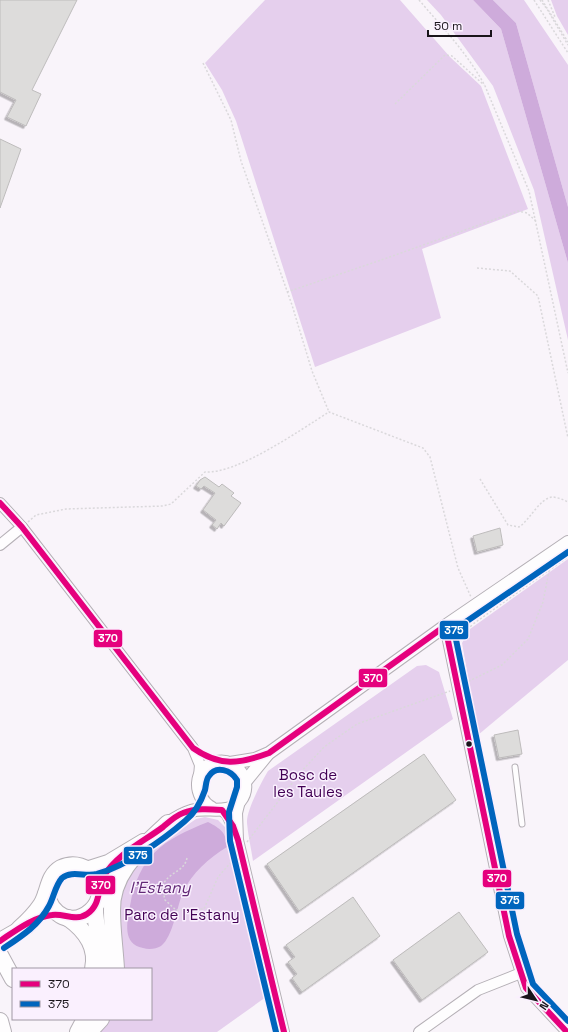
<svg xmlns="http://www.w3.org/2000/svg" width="568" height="1032" font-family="'Space Grotesk',sans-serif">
  <defs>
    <filter id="shadow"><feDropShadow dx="-2.5" dy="2.5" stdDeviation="0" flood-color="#0004"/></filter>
  </defs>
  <rect width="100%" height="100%" fill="#f9f4fa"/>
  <g fill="#e5cfed">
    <polygon points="265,0 400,0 450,57 481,86 528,209 422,249 441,318 315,367 236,121 222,90 205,63"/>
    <polygon points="427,0 473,0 501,29 568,263 568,340 534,190 493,86 441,15"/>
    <polygon points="493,0 524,0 568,65 568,207 516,23"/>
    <polygon points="551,0 568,0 568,35 557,16"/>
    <polygon points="568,559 568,660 478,735 462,643 470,629"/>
    <path d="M426,665L439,672L453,719L253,861C251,848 248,835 247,823C246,811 262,781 268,771L417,666Z"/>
    <path d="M205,817L218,820L227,829L266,997L217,1032H95L106,1019H151V969H122C119,930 112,887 143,856C158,842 179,831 196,819Z"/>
  </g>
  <g fill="#ceabdb">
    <polygon points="473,0 493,0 516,23 568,207 568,263 501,29"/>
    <path d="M208,822C221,829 226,832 227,847C209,858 192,873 183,892C177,906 173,937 161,946C156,949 149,950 143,948C122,944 127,922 130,906C139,855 163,840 208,822Z"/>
  </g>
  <g fill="#dddcdb" stroke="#bebcbc" filter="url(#shadow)">
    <polygon points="0,0 77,0 32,90 41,94 26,126 7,117 16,100 0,92"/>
    <polygon points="0,139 21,149 0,208"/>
    <polygon points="205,477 219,487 222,484 234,493 231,496 241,503 224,526 221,523 217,529 212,525 216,520 203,510 215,493 204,486 201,489 196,486 200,480"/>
    <polygon points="500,528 503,545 477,552 473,536"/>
    <polygon points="518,730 522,754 499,758 494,735"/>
    <polygon points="424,754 456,800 299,911 267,864"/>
    <polygon points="353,897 380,936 302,992 292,978 297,974 288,962 295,957 286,945"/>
    <polygon points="459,912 488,952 422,1000 393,960"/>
  </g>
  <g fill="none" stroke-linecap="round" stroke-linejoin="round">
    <defs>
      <polyline id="service" points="515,767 522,824"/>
      <g id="minor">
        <polyline points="0,503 22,527 193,748 200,765 199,776"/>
        <polyline points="0,545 22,527"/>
        <polyline points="445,626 509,936 526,988 567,1032"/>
        <polyline points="240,801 237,813 238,840 284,1032"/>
        <polyline points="222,810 227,815 236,834"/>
        <polyline points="419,1032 478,990 521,973"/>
      </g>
      <g id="tertiary">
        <polyline points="230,763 255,759 269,753 445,626 568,542"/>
        <polyline points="245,782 267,755"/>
        <path d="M162,827C171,821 180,814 191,811C207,806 228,816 240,801C254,784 238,758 217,762C192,767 193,798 212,808"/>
        <polyline points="86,868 108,861 143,840"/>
        <polyline points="100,885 110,869 121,857"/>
      </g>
      <g id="trunk">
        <path d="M95,907C94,929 105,947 105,969"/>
        <path d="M68,918C85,930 98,947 93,969"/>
        <path d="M19,929C27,922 35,914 41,905C49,893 47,876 61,868C88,855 114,890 91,911C72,928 51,915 46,893"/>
        <polyline points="0,941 28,925"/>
        <polyline points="0,955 13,979"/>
        <path d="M116,969C115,950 112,930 112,911C111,872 142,848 168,823"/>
        <polyline points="0,1021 3,1032"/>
        <polyline points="78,1032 85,1019"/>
        <polyline points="89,1032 101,1019"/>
      </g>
    </defs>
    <use href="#service" stroke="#b5b0b6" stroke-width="7"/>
    <use href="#minor" stroke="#b5b0b6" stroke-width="12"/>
    <use href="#tertiary" stroke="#b5b0b6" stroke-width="14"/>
    <use href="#trunk" stroke="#b5b0b6" stroke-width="18"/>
    <g stroke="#dad8db" stroke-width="1.5" stroke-dasharray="2 2" stroke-linecap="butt">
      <path d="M419,0C443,28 468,54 485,86L529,191L568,373"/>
      <polyline points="534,0 568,53"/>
      <polyline points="540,0 547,9 568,45"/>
      <polyline points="542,0 568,42"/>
      <polyline points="548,0 555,17"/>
      <polyline points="203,63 231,120 241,161 292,305 312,371 329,412"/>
      <polyline points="395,104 445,55 452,56 484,85"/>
      <polyline points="477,268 510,271 538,296 568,438"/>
      <polyline points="287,292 387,258 518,211 527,213 536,221"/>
      <path d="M480,479L508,525L519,527C530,520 539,499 552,497C557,497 564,500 568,502"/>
      <path d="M28,522L36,515L66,509L163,506L171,504L205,472C238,474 300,430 329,412L423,448L430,457L458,568L471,597"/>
      <path d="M461,655C458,638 462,635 473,624L568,557"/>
      <polyline points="465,683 502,665 528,639 543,602 550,566"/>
      <polyline points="247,842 300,773 324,747 357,724 450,691"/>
      <path d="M187,858C184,873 168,871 162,887L165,900L176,910L204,909L218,877L233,860"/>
    </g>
    <use href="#service" stroke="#fefdfe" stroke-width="5"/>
    <use href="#minor" stroke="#fefdfe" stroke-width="10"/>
    <use href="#tertiary" stroke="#fefdfe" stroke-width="12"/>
    <use href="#trunk" stroke="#fefdfe" stroke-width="16"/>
    <defs>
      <g id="bus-1">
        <path d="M0,503L22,527L193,748C220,767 239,764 269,753L445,626L509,936L526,988L567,1032"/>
        <path d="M0,941C15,931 33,917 52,915C64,913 75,922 87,914C101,905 97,889 104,876C117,854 143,842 163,827C169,822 175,816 183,813C195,808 209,809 222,810L233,826L238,840L284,1032"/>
      </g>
      <g id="bus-2">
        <polyline points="568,552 454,630 517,934 533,984 568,1021"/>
        <path d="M4,948C22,936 39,925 49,906C54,897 55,886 62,878C72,870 85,877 97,874C126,866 163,840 185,821C195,813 201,802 205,790C206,786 206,779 209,776C216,765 231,770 237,780V787L229,812L230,841L276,1032"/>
      </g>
    </defs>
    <use href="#bus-1" stroke="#faf0fe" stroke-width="9"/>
    <use href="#bus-2" stroke="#faf0fe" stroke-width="9"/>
    <use href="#bus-1" stroke="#e5007d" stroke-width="6"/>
    <use href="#bus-2" stroke="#0065bd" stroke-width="6"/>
  </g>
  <circle fill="#19141a" stroke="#faf0fe" stroke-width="1.5" cx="469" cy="744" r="3.5"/>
  <g text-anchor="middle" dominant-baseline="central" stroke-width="3" stroke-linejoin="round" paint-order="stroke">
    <g font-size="15" fill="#420054" stroke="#faf0fe">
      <text x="308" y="774">Bosc de<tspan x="308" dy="17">les Taules</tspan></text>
      <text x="182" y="914">Parc de l'Estany</text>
    </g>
    <g font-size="16" font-style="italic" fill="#622776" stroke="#faf0fe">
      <text x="160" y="887">l'Estany</text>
    </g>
  </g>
  <g stroke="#faf0fe" stroke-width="1.5">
    <rect x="439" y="620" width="30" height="20" rx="4" fill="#0065bd"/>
    <rect x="93" y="629" width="30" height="19" rx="4" fill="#e5007d"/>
    <rect x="358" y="668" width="30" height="20" rx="4" fill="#e5007d"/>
    <rect x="123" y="846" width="30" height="19" rx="4" fill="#0065bd"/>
    <rect x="482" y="869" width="30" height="19" rx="4" fill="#e5007d"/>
    <rect x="85" y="875" width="31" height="20" rx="4" fill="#e5007d"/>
    <rect x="495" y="891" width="30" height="19" rx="4" fill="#0065bd"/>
  </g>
  <g font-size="11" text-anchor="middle" font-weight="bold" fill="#fff">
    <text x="454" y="634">375</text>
    <text x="108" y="642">370</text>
    <text x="373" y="682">370</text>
    <text x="138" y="859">375</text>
    <text x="497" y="882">370</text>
    <text x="101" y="889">370</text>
    <text x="510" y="904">375</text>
  </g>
  <rect x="12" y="968" width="140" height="52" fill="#faf0fe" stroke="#a098a3"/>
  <rect x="20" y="981" width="20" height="6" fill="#e5007d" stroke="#a098a3"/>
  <text x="48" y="988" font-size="12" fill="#19141a">370</text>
  <rect x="20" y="1001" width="20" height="6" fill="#0065bd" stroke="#a098a3"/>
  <text x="48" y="1008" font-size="12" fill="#19141a">375</text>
  <g transform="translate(536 1000) rotate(125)" stroke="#faf0fe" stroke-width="3" paint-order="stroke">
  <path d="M0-3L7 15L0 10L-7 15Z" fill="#19141a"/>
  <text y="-6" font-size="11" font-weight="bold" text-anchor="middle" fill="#19141a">N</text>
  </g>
  <path d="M428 30v6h63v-6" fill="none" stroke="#19141a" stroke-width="2"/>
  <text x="434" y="30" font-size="12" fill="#19141a" stroke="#faf0fe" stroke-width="3" paint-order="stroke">50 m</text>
</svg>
